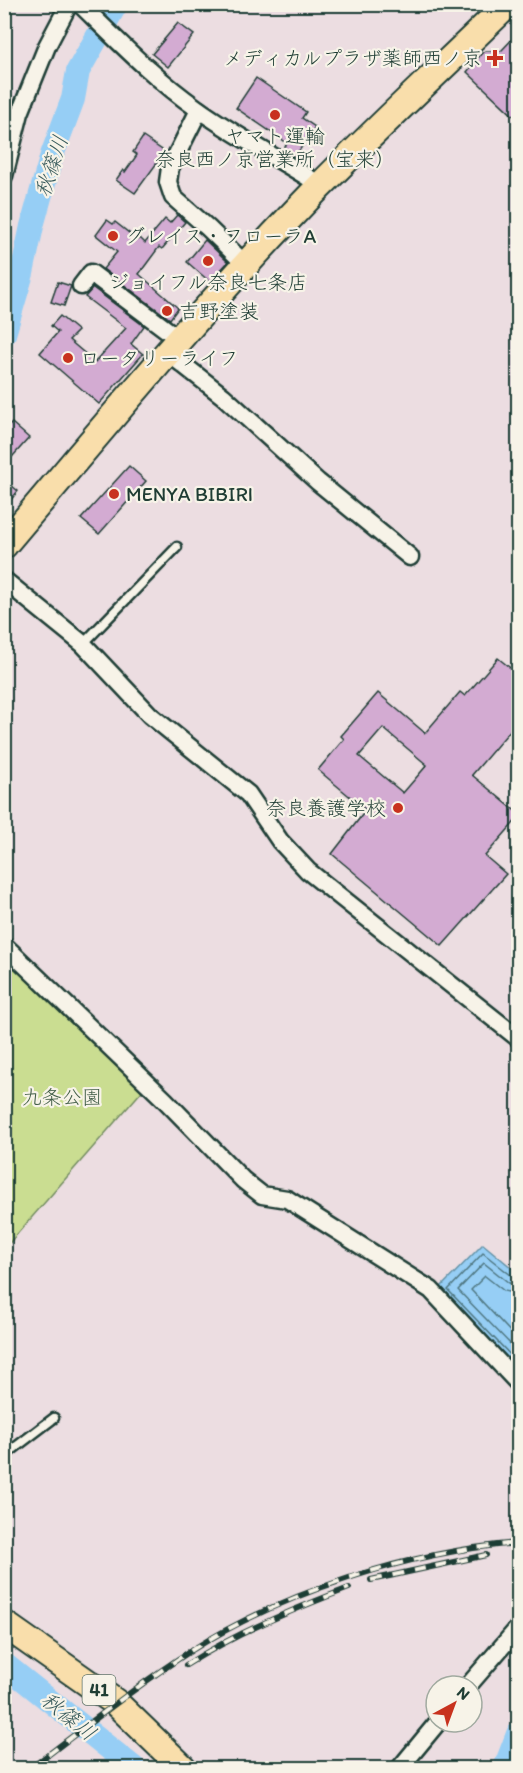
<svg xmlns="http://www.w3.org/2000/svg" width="523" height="1773" font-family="Itim,'Klee One',sans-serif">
  <rect width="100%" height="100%" fill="#ecdde1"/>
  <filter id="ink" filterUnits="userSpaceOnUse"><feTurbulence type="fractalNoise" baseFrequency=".0167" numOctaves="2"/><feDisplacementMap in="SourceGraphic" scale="12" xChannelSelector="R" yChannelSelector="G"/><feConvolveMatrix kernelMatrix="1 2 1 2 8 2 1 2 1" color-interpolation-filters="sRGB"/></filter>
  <g filter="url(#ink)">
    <polygon fill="#cadd91" stroke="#748d62" stroke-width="1.5" points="5,959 142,1091 5,1248"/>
    <polygon fill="#96cef5" stroke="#6694a8" stroke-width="1.5" points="483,1244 518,1273 518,1372 438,1290"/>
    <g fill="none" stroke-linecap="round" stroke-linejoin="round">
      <g stroke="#4f7781" stroke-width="1.5">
        <polyline points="518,1278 512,1276 483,1253 448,1290 518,1363"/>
        <polyline points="518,1285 509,1283 484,1263 458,1290 518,1352"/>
        <polyline points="518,1294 504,1291 485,1276 471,1290 518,1340"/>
      </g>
      <g stroke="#96cef5" stroke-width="24">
        <polyline points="4,334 22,273 32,226 42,190 52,155 73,99 78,71 116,4"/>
        <polyline points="4,1664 134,1768"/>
        <polyline points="505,1768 518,1734"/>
      </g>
    </g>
    <g fill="#d3abd2" stroke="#1f3d34" stroke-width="1.5" fill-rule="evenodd">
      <polygon points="178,23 194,35 168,67 152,54"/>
      <polygon points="519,32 519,121 467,72 482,53 486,51 501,51"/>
      <polygon points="256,78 306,112 302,118 315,127 295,157 284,149 287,143 236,108"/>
      <polygon points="143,137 165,152 135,193 116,180 123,170 125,172 137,155 133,152"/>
      <polygon points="177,215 185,222 162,249 159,247 139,274 178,308 170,319 103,269 117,252 96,235 107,220 113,224 115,222 138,240 140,238 145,243 165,219 170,223"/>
      <polygon points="205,240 228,262 210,282 187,262"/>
      <polygon points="58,282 71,286 64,306 51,302"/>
      <polygon points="93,288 144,326 131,344 143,354 99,404 40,353 58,332 51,326 60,316 78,331 69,340 95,362 126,328 85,297"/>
      <polygon points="12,423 29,438 4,466 4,431"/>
      <polygon points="129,466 146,481 99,534 81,519"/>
      <polygon points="4,479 18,491 4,508"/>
      <path d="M498,658L519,675V720L472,775L519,814V817L485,856L506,874L442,946L332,854L366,810L318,770L344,739L341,736L378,693L425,733L460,692L465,696ZM383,728L427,765L403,793L359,756Z"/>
    </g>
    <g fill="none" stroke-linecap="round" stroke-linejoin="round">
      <defs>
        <g id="lane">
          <polyline points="83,644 177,547"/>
          <polyline points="4,1456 54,1418"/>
        </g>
        <g id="street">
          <path d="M80,4C118,41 155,79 198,109C233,134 272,155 309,178L319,187"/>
          <polyline points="199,110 170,168 168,182 173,197 208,228 246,265"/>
          <polyline points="4,176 20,113 47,46 69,4"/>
          <polyline points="81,286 91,273 179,339"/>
          <polyline points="167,352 223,396 318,482 410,557"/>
          <polyline points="4,580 83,644 150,715 248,794 280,841 308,871 518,1038"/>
          <polyline points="4,945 166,1101 243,1180 262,1195 287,1199 431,1290 518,1383"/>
          <polyline points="468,1686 518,1628"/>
          <polyline points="400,1768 438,1722"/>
        </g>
        <g id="primary">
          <path d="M4,545C107,423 208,301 319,187C380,125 445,65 508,4"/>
          <polyline points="4,1624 115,1702 183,1768"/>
        </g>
      </defs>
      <use href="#lane" stroke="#1f3d34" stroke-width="13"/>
      <use href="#street" stroke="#1f3d34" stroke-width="21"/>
      <use href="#primary" stroke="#1f3d34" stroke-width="30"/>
      <use href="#lane" stroke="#f7f3e8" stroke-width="8"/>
      <use href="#street" stroke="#f7f3e8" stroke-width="16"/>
      <use href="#primary" stroke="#f9deab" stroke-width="26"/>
      <defs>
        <g id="rail">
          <polyline points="371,1580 486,1555"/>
          <path d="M186,1665C236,1633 294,1609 349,1588"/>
          <path d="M31,1768C84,1728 136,1686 192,1650C286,1591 409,1552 518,1543"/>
        </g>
      </defs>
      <use href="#rail" stroke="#1f3d34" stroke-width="6"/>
      <use href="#rail" stroke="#f7f3e8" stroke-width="4" stroke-dasharray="11" stroke-linecap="butt"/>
    </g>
  </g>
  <g fill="#c8321e" stroke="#f7f3e8" stroke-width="2">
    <path d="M492 49h6v6h6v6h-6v6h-6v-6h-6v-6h6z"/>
    <circle cx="275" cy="115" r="6"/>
    <circle cx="113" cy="236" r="6"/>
    <circle cx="208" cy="261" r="6"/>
    <circle cx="167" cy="311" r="6"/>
    <circle cx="68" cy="358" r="6"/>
    <circle cx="114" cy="494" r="6"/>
    <circle cx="398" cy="808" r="6"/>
  </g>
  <g text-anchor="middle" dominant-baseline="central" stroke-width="4.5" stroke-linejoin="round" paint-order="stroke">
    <rect fill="#f7f3e8" stroke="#60746a" stroke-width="1.5" x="82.5" y="1675" width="33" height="30" rx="4.5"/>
    <g font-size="18" font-weight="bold" fill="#1f3d34">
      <text x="99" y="1690">41</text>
    </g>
    <g font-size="20" fill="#1f3d34" stroke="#f7f3e8" text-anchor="start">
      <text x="482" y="58" text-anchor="end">メディカルプラザ薬師西ノ京</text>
      <text x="275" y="136" text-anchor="middle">ヤマト運輸<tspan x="275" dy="23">奈良西ノ京営業所（宝来）</tspan></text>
      <text x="125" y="236">グレイス・フローラA</text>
      <text x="208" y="282" text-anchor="middle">ジョイフル奈良七条店</text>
      <text x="179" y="311">吉野塗装</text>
      <text x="80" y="358">ロータリーライフ</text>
      <text x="126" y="494">MENYA BIBIRI</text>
      <text x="386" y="808" text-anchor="end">奈良養護学校</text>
    </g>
    <g font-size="20" fill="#415d47" stroke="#f7f3e8">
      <text x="62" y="1097">九条公園</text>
    </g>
    <g font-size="21" font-style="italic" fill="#375a5b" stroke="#f7f3e8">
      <text transform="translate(51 166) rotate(-72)">秋篠川</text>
      <text transform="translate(69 1716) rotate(39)">秋篠川</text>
    </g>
  </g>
  <rect width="523" height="1773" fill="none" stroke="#f7f3e8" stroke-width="24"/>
  <rect x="12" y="12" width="499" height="1749" fill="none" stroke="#1f3d34" stroke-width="2" filter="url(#ink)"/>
  <g transform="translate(454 1704) rotate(41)"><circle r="28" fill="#f7f3e8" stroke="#a1aaa0" stroke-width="1.5"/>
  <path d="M0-4.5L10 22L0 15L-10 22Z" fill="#c8321e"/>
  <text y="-9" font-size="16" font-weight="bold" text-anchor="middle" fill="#1f3d34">N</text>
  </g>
</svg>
